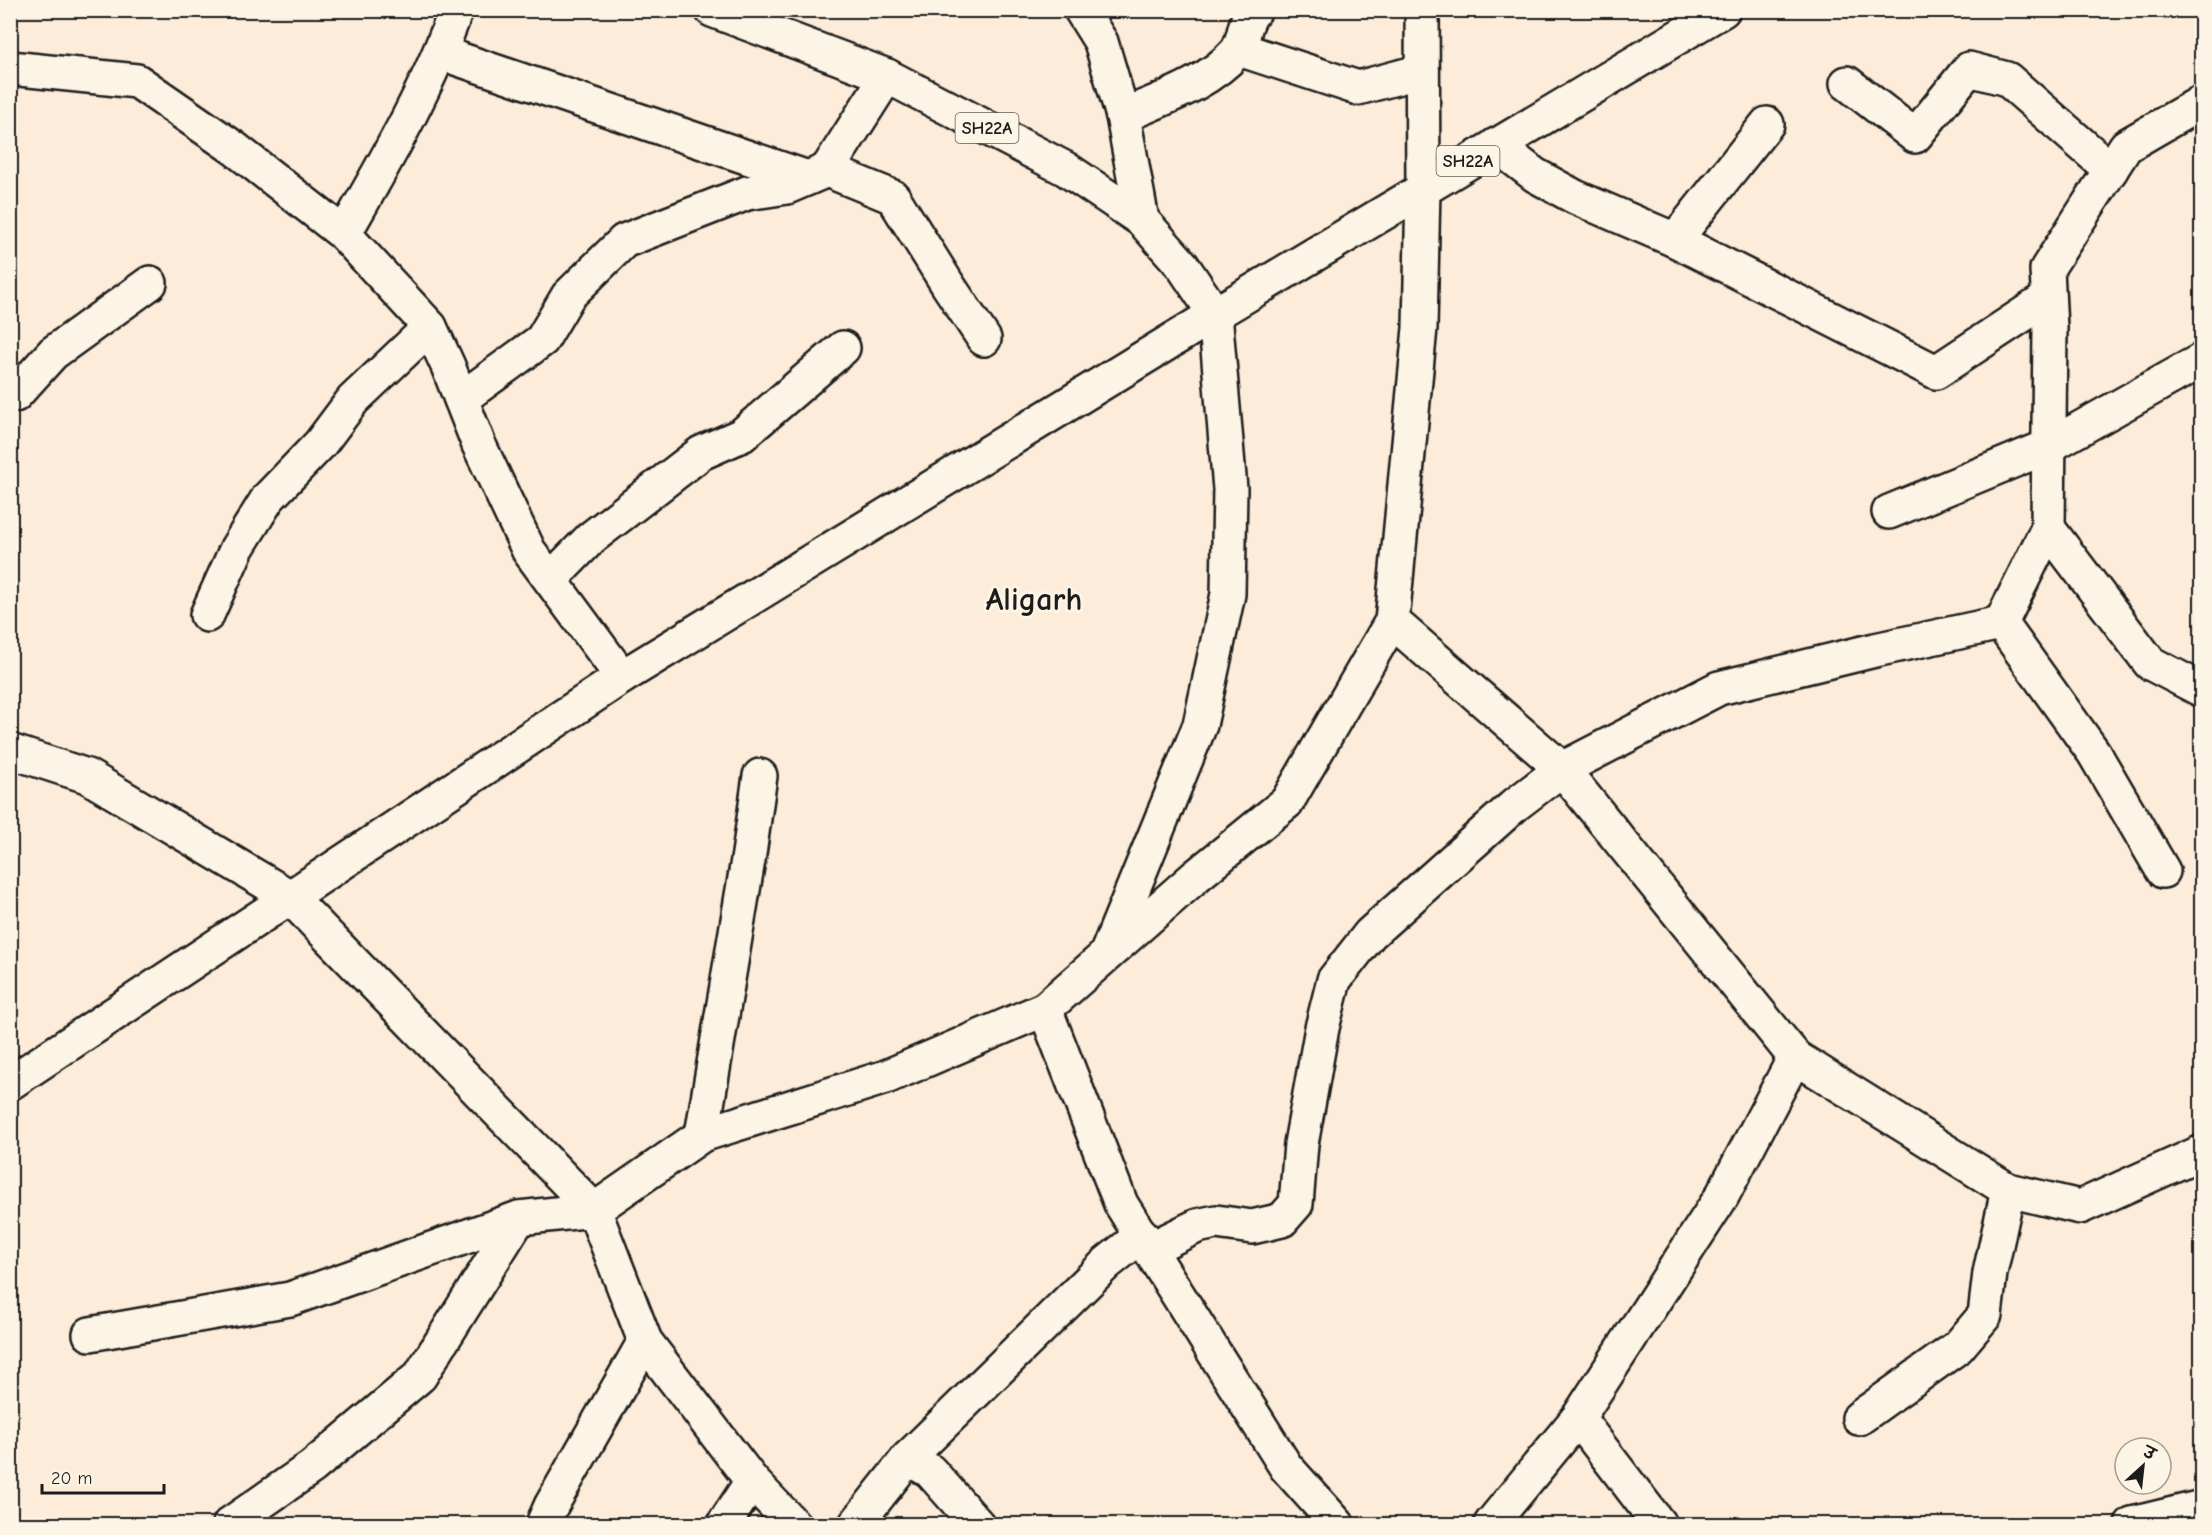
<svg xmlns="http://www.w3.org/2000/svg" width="2212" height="1535" font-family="'Comic Neue','Playpen Sans Deva',sans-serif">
  <rect width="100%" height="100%" fill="#fcecd9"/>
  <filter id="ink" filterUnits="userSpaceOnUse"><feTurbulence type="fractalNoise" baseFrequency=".0167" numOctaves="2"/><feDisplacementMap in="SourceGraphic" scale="12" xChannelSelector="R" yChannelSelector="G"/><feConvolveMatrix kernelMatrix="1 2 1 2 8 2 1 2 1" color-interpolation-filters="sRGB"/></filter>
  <g filter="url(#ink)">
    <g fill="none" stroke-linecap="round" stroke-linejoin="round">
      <defs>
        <g id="street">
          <polyline points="1081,10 1101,42 1123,116 1142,220"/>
          <polyline points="1239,49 1358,88 1422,71"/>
          <polyline points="441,53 808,178"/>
          <polyline points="10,68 137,81 234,148 344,234 430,327 448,366 479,445 529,551 622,677"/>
          <polyline points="887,76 827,170 893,197 948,285 984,339"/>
          <polyline points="1847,83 1915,136 1969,69 2007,79 2111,170"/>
          <path d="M1123,116C1161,99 1208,84 1236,52C1246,40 1242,22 1255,10"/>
          <polyline points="1496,145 1535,175 1575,197 1675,240 1936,372 2048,298"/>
          <path d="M344,234C385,162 428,89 456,10"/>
          <polyline points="1675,240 1767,124"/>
          <polyline points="10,392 15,395 53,353 150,283"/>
          <polyline points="461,399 542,340 568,296 624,241 747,193 787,187 827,170"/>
          <polyline points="1889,512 2049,446 2202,360"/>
          <polyline points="2048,528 2150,663 2202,690"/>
          <polyline points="551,579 591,538 701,453 742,435 843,348"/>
          <polyline points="207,615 237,548 268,498 320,444 353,400 430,327"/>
          <polyline points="1392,621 1562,769 1795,1057 2008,1190 2080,1207 2202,1152"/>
          <polyline points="2001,623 2048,528 2050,328 2047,269 2126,146 2202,102"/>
          <polyline points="10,751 87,776 290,897"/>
          <polyline points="1106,955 1200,725 1228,594 1230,489 1215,314"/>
          <polyline points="702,1135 749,854 760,776"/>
          <polyline points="1150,1249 1197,1226 1216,1222 1252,1227 1282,1220 1296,1204 1301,1144 1322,1028 1334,980 1370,934 1516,804 1562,769 1719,688 1875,650 2001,623 2094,753 2163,871"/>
          <polyline points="90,1334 290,1299 519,1218 594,1210 645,1341 752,1481 793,1524"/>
          <polyline points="1578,1418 1659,1524"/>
          <polyline points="1859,1418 1958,1347 1985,1315 1990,1273 2008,1190"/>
          <polyline points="908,1458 930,1471 977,1524"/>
          <polyline points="230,1524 312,1467 420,1376 519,1218"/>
          <polyline points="543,1524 551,1506 645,1341"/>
          <polyline points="724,1524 752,1481"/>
          <polyline points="1491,1524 1578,1418 1722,1196 1795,1057"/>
          <polyline points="2132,1524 2202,1507"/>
        </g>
        <g id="secondary">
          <polyline points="290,897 594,1210 702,1135 886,1077 1045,1009 1195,877 1287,802 1392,621 1420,328 1423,188 1422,10"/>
          <polyline points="1045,1009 1121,1204 1286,1467 1337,1524"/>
          <polyline points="10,1083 622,677 1215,314"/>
          <polyline points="856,1524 908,1458 1107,1263 1142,1235"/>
        </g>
        <polyline id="primary" points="712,10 887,76 1066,169 1142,220 1182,265 1215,314 1723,10"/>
      </defs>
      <use href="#street" stroke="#1c1c1c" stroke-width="38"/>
      <use href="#secondary" stroke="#1c1c1c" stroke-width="38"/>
      <use href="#primary" stroke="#1c1c1c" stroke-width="38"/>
      <use href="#street" stroke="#fcf5e5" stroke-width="33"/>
      <use href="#secondary" stroke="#fcf5e5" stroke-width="33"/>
      <use href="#primary" stroke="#fcf5e5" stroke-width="33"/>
    </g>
  </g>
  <g text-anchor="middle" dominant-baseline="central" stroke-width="6" stroke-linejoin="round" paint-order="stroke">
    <g fill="#fcf5e5" stroke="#5f5d58" stroke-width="1.5">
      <rect x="955.5" y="113" width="63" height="30" rx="4.5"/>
      <rect x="1436.5" y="146" width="63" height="30" rx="4.5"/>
    </g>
    <g font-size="18" font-weight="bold" fill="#1c1c1c">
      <text x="987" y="128">SH22A</text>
      <text x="1468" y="161">SH22A</text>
    </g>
    <g font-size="32" font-weight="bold" fill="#1c1c1c" stroke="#fcf5e5">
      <text x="1034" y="599">Aligarh</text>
    </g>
  </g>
  <rect width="2212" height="1535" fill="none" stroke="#fcf5e5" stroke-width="36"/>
  <rect x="18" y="18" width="2176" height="1499" fill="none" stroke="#1c1c1c" stroke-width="2" filter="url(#ink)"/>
  <g transform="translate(2143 1466) rotate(27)"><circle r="28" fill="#fcf5e5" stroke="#a29e95" stroke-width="1.5"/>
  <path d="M0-4.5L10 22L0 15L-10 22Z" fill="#1c1c1c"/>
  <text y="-9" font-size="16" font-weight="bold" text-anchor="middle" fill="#1c1c1c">उ</text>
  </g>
  <path d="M42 1484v9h122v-9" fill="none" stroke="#1c1c1c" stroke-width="3"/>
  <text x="51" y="1484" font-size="18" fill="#1c1c1c" stroke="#fcf5e5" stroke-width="4.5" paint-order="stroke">20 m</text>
</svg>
